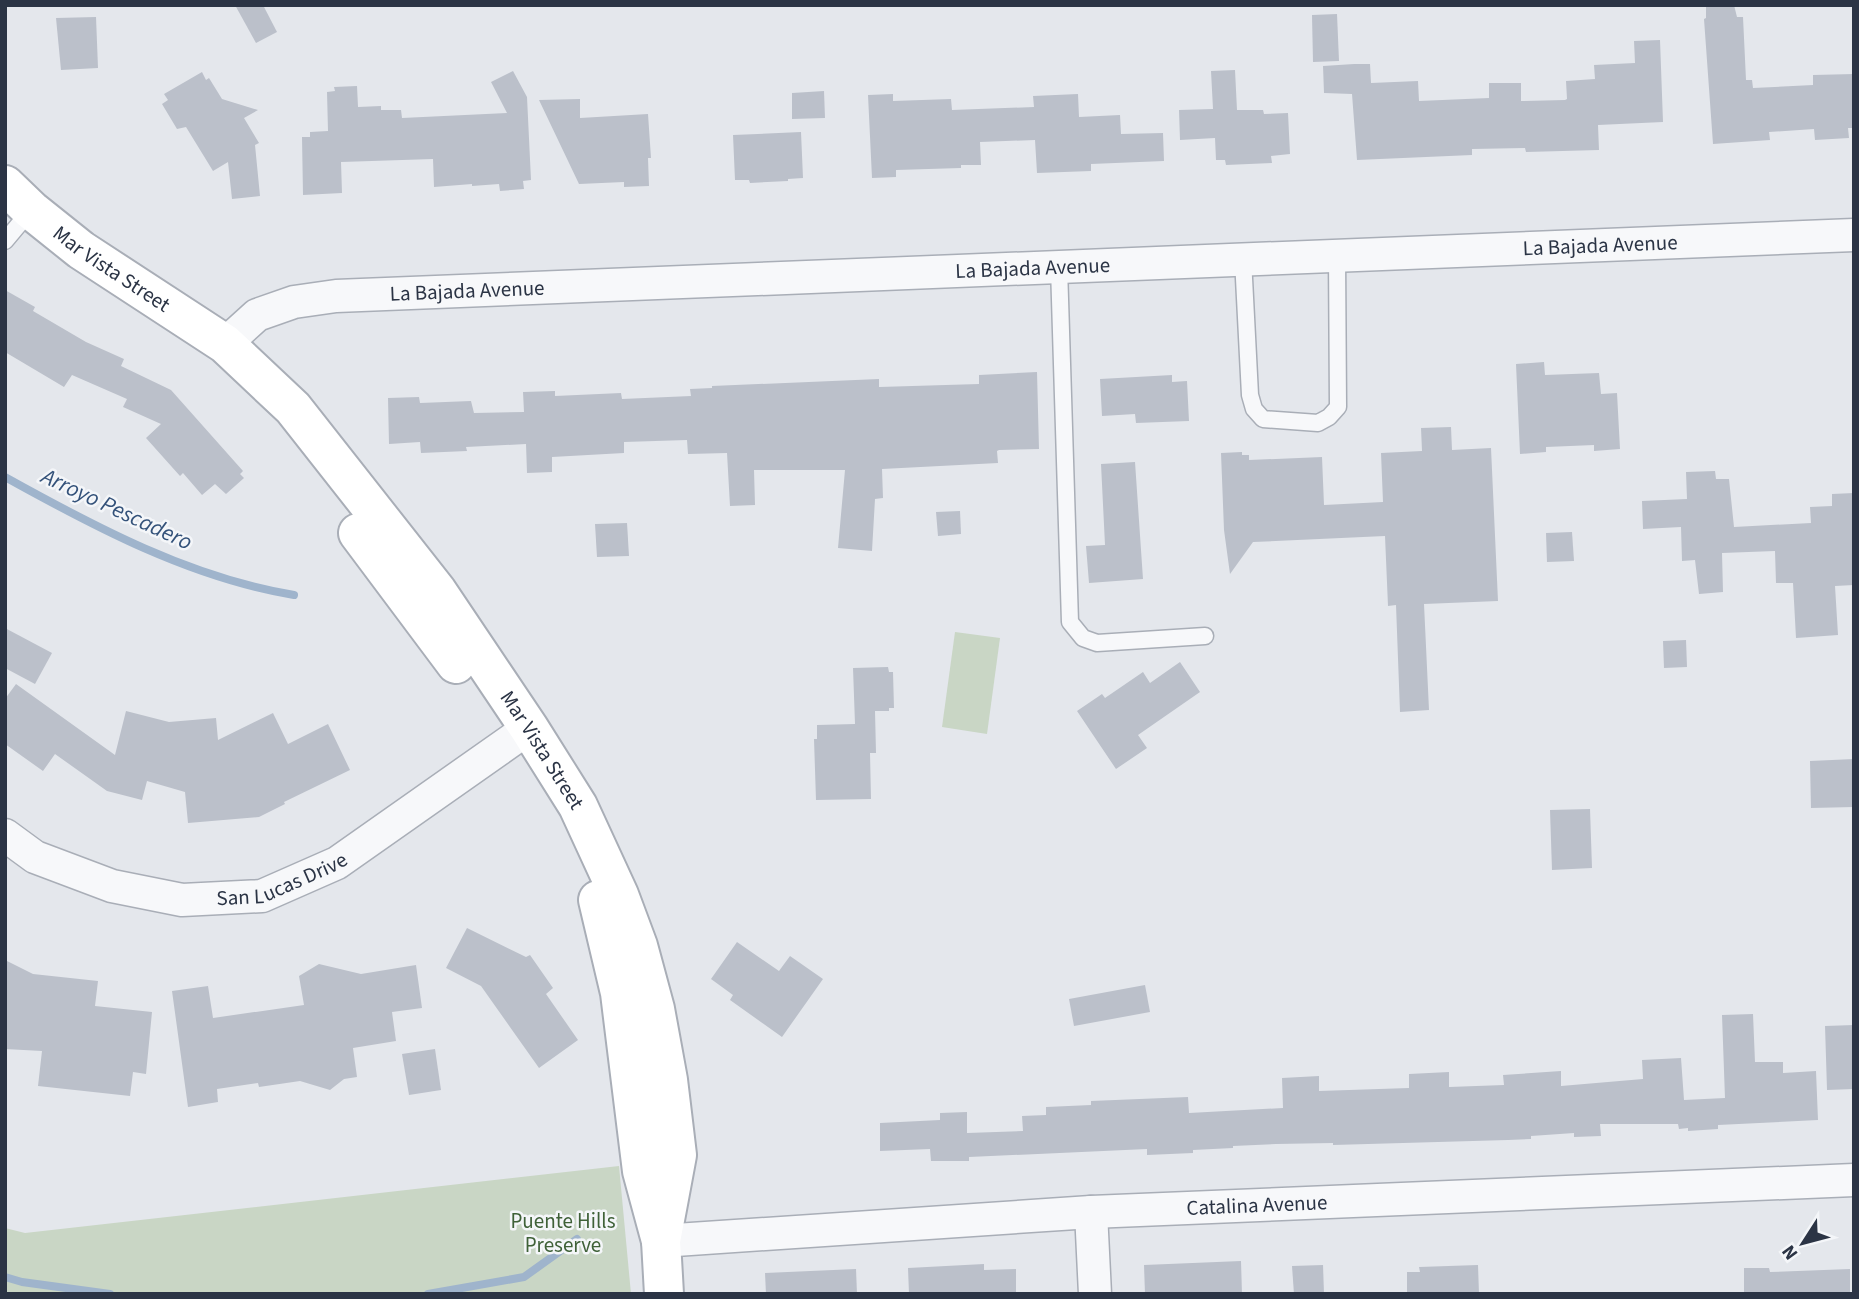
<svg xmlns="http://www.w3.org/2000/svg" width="1859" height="1299" font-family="'Source Sans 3',sans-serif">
  <rect width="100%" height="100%" fill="#e4e7ec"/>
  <g fill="#c9d6c5">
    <polygon points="955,632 1000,638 987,734 942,727"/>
    <polygon points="619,1166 631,1294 5,1294 5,1228 25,1233"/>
  </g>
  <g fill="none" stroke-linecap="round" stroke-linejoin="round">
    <g stroke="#9fb4cc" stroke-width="8">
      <path d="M5,477C95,527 191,578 294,595"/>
      <polyline points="5,1277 22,1282 110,1294"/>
      <polyline points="428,1294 524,1277 577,1239"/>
    </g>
  </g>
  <g fill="#bbc0ca">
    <polygon points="235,5 263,5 277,32 256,43"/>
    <polygon points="1734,5 1737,17 1743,17 1746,80 1752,80 1753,88 1813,85 1813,75 1854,74 1854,128 1848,128 1849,138 1815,140 1814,129 1769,132 1770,140 1713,144 1704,19 1706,18 1706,7"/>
    <polygon points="1337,14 1339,61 1313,62 1312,15"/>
    <polygon points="96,17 98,68 61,70 56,18"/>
    <polygon points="1660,40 1663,122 1598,125 1599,150 1526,152 1525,148 1472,149 1472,155 1357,160 1352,94 1324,93 1323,66 1354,64 1370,64 1371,83 1418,81 1419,101 1489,98 1489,83 1521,83 1521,101 1565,100 1567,99 1566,81 1595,79 1594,65 1635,63 1634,41"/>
    <polygon points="1235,70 1237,110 1263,110 1264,114 1288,113 1290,154 1271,156 1272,163 1226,165 1225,160 1216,160 1215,138 1180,140 1179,110 1213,109 1211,71"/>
    <polygon points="513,71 527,97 531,180 523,181 524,189 500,191 499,184 472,186 472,184 434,187 433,159 341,162 342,193 303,195 302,137 310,137 310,132 328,131 327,92 335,91 334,87 357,86 358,107 381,106 381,110 401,110 402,118 507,113 491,82"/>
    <polygon points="202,72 206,80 209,78 222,99 258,110 244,118 259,143 255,145 260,196 232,199 228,162 213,171 186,127 177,129 162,104 168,100 164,94"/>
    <polygon points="824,91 825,118 792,119 792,93"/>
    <polygon points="893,94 893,101 951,99 952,110 1034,107 1033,96 1078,94 1079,117 1120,115 1121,134 1163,133 1164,161 1091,164 1091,171 1037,173 1035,140 980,142 981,165 961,165 961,168 896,170 896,177 872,178 868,95"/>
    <polygon points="580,99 580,118 648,114 651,158 648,158 649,186 624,187 624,182 579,184 539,100"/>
    <polygon points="801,132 803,178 788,179 788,181 750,183 749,180 735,180 733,135"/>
    <polygon points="5,290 35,307 33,311 86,342 124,359 121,366 171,390 243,471 240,474 244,478 226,494 215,484 202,495 183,473 180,476 146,438 161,424 123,407 127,399 72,375 64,387 5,352"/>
    <polygon points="1544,362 1545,375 1599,373 1601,394 1617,393 1620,449 1594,451 1594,445 1546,447 1546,452 1520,454 1516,364"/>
    <polygon points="1037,372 1039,449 999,450 997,451 998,463 882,469 883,498 875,499 872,551 838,548 845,470 754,470 755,505 730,506 727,453 688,454 687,440 624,442 624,453 552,457 552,472 527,473 526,444 466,447 467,451 421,453 420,442 389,444 388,398 419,397 420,403 471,401 474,413 524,412 523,392 555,391 555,396 621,393 622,399 691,396 690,389 712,388 712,386 879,379 879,387 979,384 979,375"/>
    <polygon points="1172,375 1172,382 1187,381 1189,421 1136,423 1135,414 1102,416 1100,379"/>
    <polygon points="1451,427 1452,450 1491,448 1498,601 1424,604 1429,710 1400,712 1396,605 1388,606 1385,536 1253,542 1230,574 1224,530 1221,453 1242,452 1242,455 1249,455 1249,460 1322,457 1324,505 1383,502 1381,453 1422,451 1421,428"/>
    <polygon points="1135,462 1143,579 1089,583 1086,546 1105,545 1101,464"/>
    <polygon points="1715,471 1716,479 1729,479 1734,527 1811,523 1810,507 1832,506 1832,494 1854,493 1854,585 1835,586 1838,635 1796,638 1793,583 1776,583 1775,551 1722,553 1723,592 1699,594 1695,560 1682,561 1681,527 1643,529 1642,501 1687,499 1686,472"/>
    <polygon points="960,511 961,534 938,536 936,512"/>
    <polygon points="627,523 629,556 597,557 595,524"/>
    <polygon points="1572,532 1574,561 1547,562 1546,533"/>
    <polygon points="5,628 52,653 35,684 5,668"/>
    <polygon points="1686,640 1687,667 1664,668 1663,641"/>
    <polygon points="1180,662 1200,692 1138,735 1147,748 1116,769 1077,711 1102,694 1105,698 1143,672 1150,683"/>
    <polygon points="888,667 889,672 893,672 894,708 889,708 889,711 875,711 876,753 870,753 871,799 816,800 814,739 817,739 817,725 855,724 853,668"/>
    <polygon points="16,684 115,755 126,711 169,722 216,718 218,740 273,713 288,744 328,724 350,770 284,802 285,804 259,817 188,823 185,792 147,781 142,800 107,791 55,754 43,771 5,744 5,699"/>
    <polygon points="1854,759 1854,807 1811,808 1810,761"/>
    <polygon points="1590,809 1592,868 1552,870 1550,810"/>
    <polygon points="467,928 526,957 530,955 553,988 546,994 578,1040 539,1068 481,986 446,968"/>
    <polygon points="737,942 779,971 790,956 823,979 782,1037 730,1000 733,995 711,979"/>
    <polygon points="5,960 33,974 98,981 95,1006 152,1012 146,1074 133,1072 130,1096 38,1086 42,1051 5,1049"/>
    <polygon points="319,964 361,974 416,965 422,1008 392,1012 396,1041 353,1048 357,1077 344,1079 330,1090 300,1081 259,1087 258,1083 217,1089 218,1102 188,1107 172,991 208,986 213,1018 304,1005 299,976"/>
    <polygon points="1145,985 1150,1012 1074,1026 1069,999"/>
    <polygon points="1753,1014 1755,1062 1783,1062 1783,1073 1816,1071 1818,1120 1718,1125 1718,1129 1688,1131 1688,1128 1679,1129 1678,1124 1600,1124 1601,1136 1574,1137 1574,1133 1531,1136 1531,1139 1508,1140 1333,1145 1333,1143 1276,1144 1233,1146 1233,1148 1193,1150 1193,1153 1147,1155 1147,1149 969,1157 969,1161 931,1161 930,1149 880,1151 880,1123 940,1120 940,1113 967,1112 967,1133 1023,1131 1022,1116 1046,1115 1046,1107 1091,1105 1091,1101 1188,1097 1189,1113 1283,1108 1282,1078 1319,1076 1319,1091 1409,1088 1409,1074 1449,1072 1449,1087 1504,1085 1503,1075 1561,1071 1561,1086 1643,1079 1642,1060 1681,1058 1684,1100 1725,1098 1722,1015"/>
    <polygon points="1854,1025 1854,1089 1827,1090 1825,1026"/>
    <polygon points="435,1049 441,1090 409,1095 402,1054"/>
    <polygon points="1241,1261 1242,1294 1145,1294 1144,1265"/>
    <polygon points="984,1264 984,1270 1016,1269 1016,1294 909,1294 908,1268"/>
    <polygon points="1323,1265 1324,1294 1294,1294 1292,1266"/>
    <polygon points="1478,1265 1479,1294 1407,1294 1407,1272 1420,1272 1419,1267"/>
    <polygon points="1744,1268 1769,1268 1770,1272 1850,1269 1850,1294 1744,1294"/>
    <polygon points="856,1269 857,1294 766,1294 765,1273"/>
  </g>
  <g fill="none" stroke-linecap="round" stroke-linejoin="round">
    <defs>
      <g id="lane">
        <polyline points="5,241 31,210"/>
        <polyline points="1243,259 1250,395 1254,409 1263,419 1318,423 1329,417 1338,407 1337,255"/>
        <polyline points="1059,267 1070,622 1083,638 1097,643 1205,636"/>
      </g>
      <g id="street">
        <path id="s1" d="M225,344L257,315L294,302L336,296L1854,235"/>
        <path id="s2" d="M5,835L35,857L112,886L182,900L262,896L337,863L529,728"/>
        <polyline points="1091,1212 1095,1294"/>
        <path id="s3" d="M661,1241L1091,1212L1854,1180"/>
      </g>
      <g id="secondary">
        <path id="s4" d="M5,185L31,210L81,250L225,344L293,408L437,591L529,728L578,806L619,895L638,946L655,1009L668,1080L677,1155L661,1241"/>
        <polyline points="358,533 456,664"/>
        <polyline points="598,900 620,993 642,1171 661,1241 664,1294"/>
      </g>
    </defs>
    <use href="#lane" stroke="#a9aeb7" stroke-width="19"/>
    <use href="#street" stroke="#a9aeb7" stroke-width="35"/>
    <use href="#secondary" stroke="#a9aeb7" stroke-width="42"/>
    <use href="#lane" stroke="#f7f8fa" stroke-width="16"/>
    <use href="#street" stroke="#f7f8fa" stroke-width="32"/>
    <use href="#secondary" stroke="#fff" stroke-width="38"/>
  </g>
  <g text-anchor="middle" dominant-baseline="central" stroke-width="5" stroke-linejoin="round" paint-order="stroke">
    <g font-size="21" fill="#2b3445" stroke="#f4f6f9">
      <text stroke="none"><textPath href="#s1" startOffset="1390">La Bajada Avenue</textPath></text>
      <text stroke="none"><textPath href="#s4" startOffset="136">Mar Vista Street</textPath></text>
      <text stroke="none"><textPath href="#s1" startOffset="822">La Bajada Avenue</textPath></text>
      <text stroke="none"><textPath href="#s1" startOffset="256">La Bajada Avenue</textPath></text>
      <text stroke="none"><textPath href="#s4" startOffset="789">Mar Vista Street</textPath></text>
      <text stroke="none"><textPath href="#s2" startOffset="294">San Lucas Drive</textPath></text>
      <text stroke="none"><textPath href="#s3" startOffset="597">Catalina Avenue</textPath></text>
    </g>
    <g font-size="21" fill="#3f6138" stroke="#f4f6f9">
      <text x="563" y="1221">Puente Hills<tspan x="563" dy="24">Preserve</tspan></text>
    </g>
    <g font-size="23" font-style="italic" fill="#34527a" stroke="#f4f6f9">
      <text transform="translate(117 509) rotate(25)">Arroyo Pescadero</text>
    </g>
  </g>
  <rect width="1859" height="1299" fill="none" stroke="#2b3445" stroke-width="14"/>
  <g transform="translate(1803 1243) rotate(234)" stroke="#f4f6f9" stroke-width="5" paint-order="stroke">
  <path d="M0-5L12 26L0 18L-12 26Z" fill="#2b3445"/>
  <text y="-10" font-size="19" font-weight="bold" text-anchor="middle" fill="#2b3445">N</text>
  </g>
</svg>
